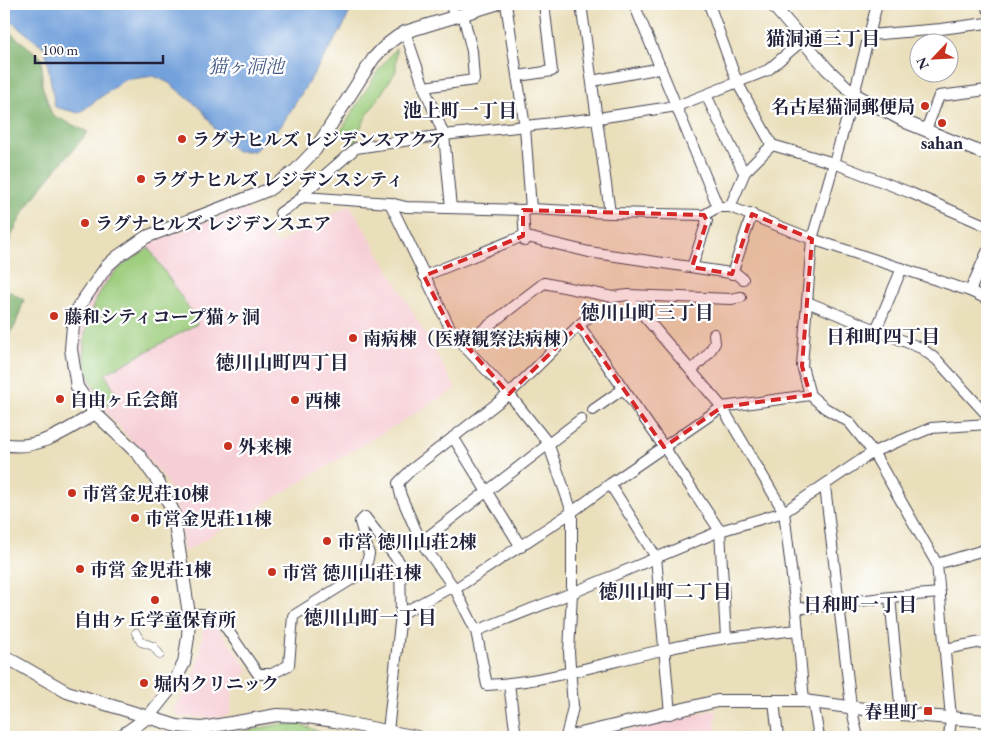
<svg xmlns="http://www.w3.org/2000/svg" width="991" height="741" font-family="'EB Garamond','Noto Serif JP',serif">
  <rect width="100%" height="100%" fill="#fff"/>
  <filter id="ink" filterUnits="userSpaceOnUse"><feTurbulence type="fractalNoise" baseFrequency=".02" numOctaves="2"/><feDisplacementMap in="SourceGraphic" scale="10" xChannelSelector="R" yChannelSelector="G"/><feConvolveMatrix kernelMatrix="1 2 1 2 8 2 1 2 1" color-interpolation-filters="sRGB"/></filter>
  <filter id="wash" filterUnits="userSpaceOnUse"><feTurbulence type="fractalNoise" baseFrequency=".0096" numOctaves="4" result="noise"/><feDisplacementMap in="SourceGraphic" scale="20" xChannelSelector="R" yChannelSelector="G"/><feGaussianBlur stdDeviation="1.12" result="paint"/><feColorMatrix in="noise" values="0 0 0 0 0 0 0 0 0 0 0 0 0 0 0 0 0 1.4 0 .05"/><feComposite in="paint" operator="in"/></filter>
  <g filter="url(#wash)">
    <rect width="100%" height="100%" fill="#eadfbb"/>
    <g fill="#f6cfd6">
      <polygon points="350,205 398,286 456,389 184,552 175,499 162,475 103,409 93,396 86,381 80,363 78,340 82,317 93,294 103,279 118,263 148,244 244,208 277,244"/>
      <polygon points="204,618 215,624 249,670 233,688 230,715 216,718 179,717 174,710 187,689 197,665 202,638"/>
      <polygon points="716,709 715,737 597,737 671,721"/>
    </g>
    <g fill="#9bcc7b" stroke="#5e775b">
      <polygon points="396,48 396,71 366,117 357,135 355,147 341,131 378,71"/>
      <path d="M149,248L188,307L195,314L197,324L105,374L119,399L107,406C99,395 90,383 86,369C77,336 95,286 123,265C131,259 140,254 149,248Z"/>
      <polygon points="280,724 300,724 324,734 324,737 237,737 238,733"/>
    </g>
    <g fill="#7cb06b" stroke="#4f6953">
      <path d="M4,28L42,58V85L52,115L88,132C58,168 11,214 4,262Z"/>
      <polygon points="4,288 24,300 15,326 4,340"/>
    </g>
    <polygon fill="#73a1db" stroke="#4a628b" points="4,4 353,4 343,27 281,126 254,151 236,151 219,135 202,110 169,83 154,76 124,80 79,113 55,107 45,48 4,16"/>
  </g>
  <g filter="url(#ink)">
    <g fill="none" stroke-linecap="round" stroke-linejoin="round">
      <defs>
        <polyline id="pedestrian" points="136,633 141,642 153,646 160,655"/>
        <g id="minor">
          <polyline points="450,4 455,16"/>
          <polyline points="506,4 525,127 531,209"/>
          <polyline points="581,4 610,213"/>
          <polyline points="634,4 718,207 730,207 812,239 970,291"/>
          <polyline points="709,4 737,82 772,145 834,163 911,193 987,226"/>
          <polyline points="877,4 854,94 812,239 802,366 810,395 825,408 849,422 873,452 937,564 951,718 949,737"/>
          <polyline points="986,4 987,8"/>
          <polyline points="463,14 472,51 474,80 424,87 444,135 598,118 677,106 768,70 803,40"/>
          <polyline points="405,32 424,87"/>
          <polyline points="869,35 941,29 987,23"/>
          <polyline points="518,76 552,71 544,4"/>
          <polyline points="592,81 661,68"/>
          <polyline points="706,95 742,169 745,172"/>
          <polyline points="926,130 939,96 987,90"/>
          <polyline points="303,197 390,203 406,207 523,210 531,209 610,213 704,215 718,207"/>
          <path d="M390,203L449,326L463,345L509,394L411,470L398,483L401,496L421,542L455,589L476,631L487,685C546,682 604,663 662,650C707,639 753,635 798,630"/>
          <polyline points="730,207 745,172 772,145"/>
          <polyline points="523,210 525,241"/>
          <polyline points="280,213 303,197 303,194 356,148 444,135 451,208"/>
          <polyline points="987,252 970,291 987,299"/>
          <polyline points="692,267 707,221 704,215"/>
          <polyline points="732,274 752,214"/>
          <polyline points="424,276 523,236 589,252 737,274 743,279"/>
          <polyline points="807,302 921,348 937,360 987,415"/>
          <polyline points="579,325 598,310"/>
          <polyline points="876,330 902,268"/>
          <polyline points="463,345 544,283 613,297 628,295 731,299 741,297"/>
          <polyline points="691,371 708,354 715,343 714,334"/>
          <polyline points="593,410 623,389"/>
          <polyline points="453,437 521,547"/>
          <polyline points="610,484 656,557 670,714"/>
          <polyline points="825,486 851,706 858,737"/>
          <polyline points="421,542 581,419"/>
          <polyline points="937,564 987,549"/>
          <polyline points="455,589 572,512 610,484 722,407 633,303"/>
          <polyline points="890,597 901,714"/>
          <polyline points="796,609 890,597 940,593"/>
          <polyline points="189,614 202,614 220,619 258,674 272,674 289,665 293,616 365,571 369,554 360,522 365,517 400,563 401,614 388,731"/>
          <polyline points="401,614 453,586"/>
          <polyline points="476,631 572,593 720,531 784,512 873,452 931,428 987,424"/>
          <polyline points="945,649 987,641"/>
          <polyline points="509,684 516,737"/>
          <polyline points="774,701 778,737"/>
          <polyline points="804,701 796,609 784,512 722,407 810,395"/>
          <polyline points="813,702 819,737"/>
          <polyline points="566,737 573,707 569,652 572,593 572,512 548,443 509,394 579,325 664,447 720,531 726,638"/>
        </g>
        <g id="tertiary">
          <polyline points="772,4 827,69 854,94 908,123 987,155"/>
          <path d="M4,444C35,452 70,429 95,413"/>
          <polyline points="4,656 67,692 177,726 202,728 277,715 300,716 335,721 417,737"/>
          <path d="M120,737L148,717L171,688L184,663L188,637L189,614L173,511L157,480L139,455L95,413L77,387L71,349L73,326L79,306L107,266L117,257L146,237L268,190L295,171L315,150L373,59C383,47 392,39 405,32L496,4"/>
          <polyline points="568,737 717,701 804,701 901,714 987,721"/>
        </g>
      </defs>
      <use href="#pedestrian" stroke="#403e4e" stroke-width="9"/>
      <use href="#minor" stroke="#403e4e" stroke-width="12"/>
      <use href="#tertiary" stroke="#403e4e" stroke-width="14"/>
      <use href="#pedestrian" stroke="#fff" stroke-width="8"/>
      <use href="#minor" stroke="#fff" stroke-width="10"/>
      <use href="#tertiary" stroke="#fff" stroke-width="12"/>
    </g>
  </g>
  <path fill="#d62828" fill-opacity="0.2" stroke="#d62828" stroke-width="4" stroke-dasharray="10 6" stroke-linejoin="round" d="M523,210L704,215L707,221L692,267L732,274L752,214L812,239L802,366L810,395L722,407L664,447L579,325L509,394L449,326L424,276L523,236Z"/>
  <g fill="#c8321e" stroke="#fff" stroke-width="2">
    <circle cx="925" cy="106" r="5"/>
    <circle cx="942" cy="123" r="5"/>
    <circle cx="182" cy="139" r="5"/>
    <circle cx="141" cy="179" r="5"/>
    <circle cx="85" cy="223" r="5"/>
    <circle cx="54" cy="316" r="5"/>
    <circle cx="353" cy="338" r="5"/>
    <circle cx="60" cy="399" r="5"/>
    <circle cx="295" cy="400" r="5"/>
    <circle cx="228" cy="446" r="5"/>
    <circle cx="72" cy="493" r="5"/>
    <circle cx="135" cy="518" r="5"/>
    <circle cx="327" cy="541" r="5"/>
    <circle cx="80" cy="569" r="5"/>
    <circle cx="272" cy="572" r="5"/>
    <circle cx="155" cy="600" r="5"/>
    <circle cx="144" cy="683" r="5"/>
    <rect x="923" y="706" width="10" height="10" rx="2.5"/>
  </g>
  <g text-anchor="middle" dominant-baseline="central" stroke-width="4.5" stroke-linejoin="round" paint-order="stroke">
    <g font-size="18" font-weight="bold" fill="#22223b" stroke="#fff" text-anchor="start">
      <text x="915" y="106" text-anchor="end">名古屋猫洞郵便局</text>
      <text x="192" y="139">ラグナヒルズ レジデンスアクア</text>
      <text x="942" y="142" text-anchor="middle">sahan</text>
      <text x="151" y="179">ラグナヒルズ レジデンスシティ</text>
      <text x="95" y="223">ラグナヒルズ レジデンスエア</text>
      <text x="64" y="316">藤和シティコープ猫ヶ洞</text>
      <text x="363" y="338">南病棟（医療観察法病棟）</text>
      <text x="70" y="399">自由ヶ丘会館</text>
      <text x="305" y="400">西棟</text>
      <text x="238" y="446">外来棟</text>
      <text x="82" y="493">市営金児荘10棟</text>
      <text x="145" y="518">市営金児荘11棟</text>
      <text x="337" y="541">市営 徳川山荘2棟</text>
      <text x="90" y="569">市営 金児荘1棟</text>
      <text x="282" y="572">市営 徳川山荘1棟</text>
      <text x="155" y="619" text-anchor="middle">自由ヶ丘学童保育所</text>
      <text x="154" y="683">堀内クリニック</text>
      <text x="918" y="711" text-anchor="end">春里町</text>
    </g>
    <g font-size="19" font-weight="bold" fill="#22223b" stroke="#fff">
      <text x="823" y="38">猫洞通三丁目</text>
      <text x="460" y="110">池上町一丁目</text>
      <text x="647" y="312">徳川山町三丁目</text>
      <text x="883" y="336">日和町四丁目</text>
      <text x="282" y="362">徳川山町四丁目</text>
      <text x="665" y="591">徳川山町二丁目</text>
      <text x="860" y="604">日和町一丁目</text>
      <text x="370" y="617">徳川山町一丁目</text>
    </g>
    <g font-size="19" font-style="italic" fill="#465b83" stroke="#fff">
      <text x="246" y="66">猫ヶ洞池</text>
    </g>
  </g>
  <rect width="991" height="741" fill="none" stroke="#fff" stroke-width="20"/>
  <g transform="translate(934 58) rotate(245)"><circle r="24" fill="#ffffff" stroke="#a7a7b1"/>
  <path d="M0-4L9 19L0 12L-9 19Z" fill="#c8321e"/>
  <text y="-8" font-size="14" font-weight="bold" text-anchor="middle" fill="#22223b">N</text>
  </g>
  <path d="M35 55v8h128v-8" fill="none" stroke="#22223b" stroke-width="2.5"/>
  <text x="42" y="55" font-size="15" fill="#22223b" stroke="#ffffff" stroke-width="4" paint-order="stroke">100 m</text>
</svg>
